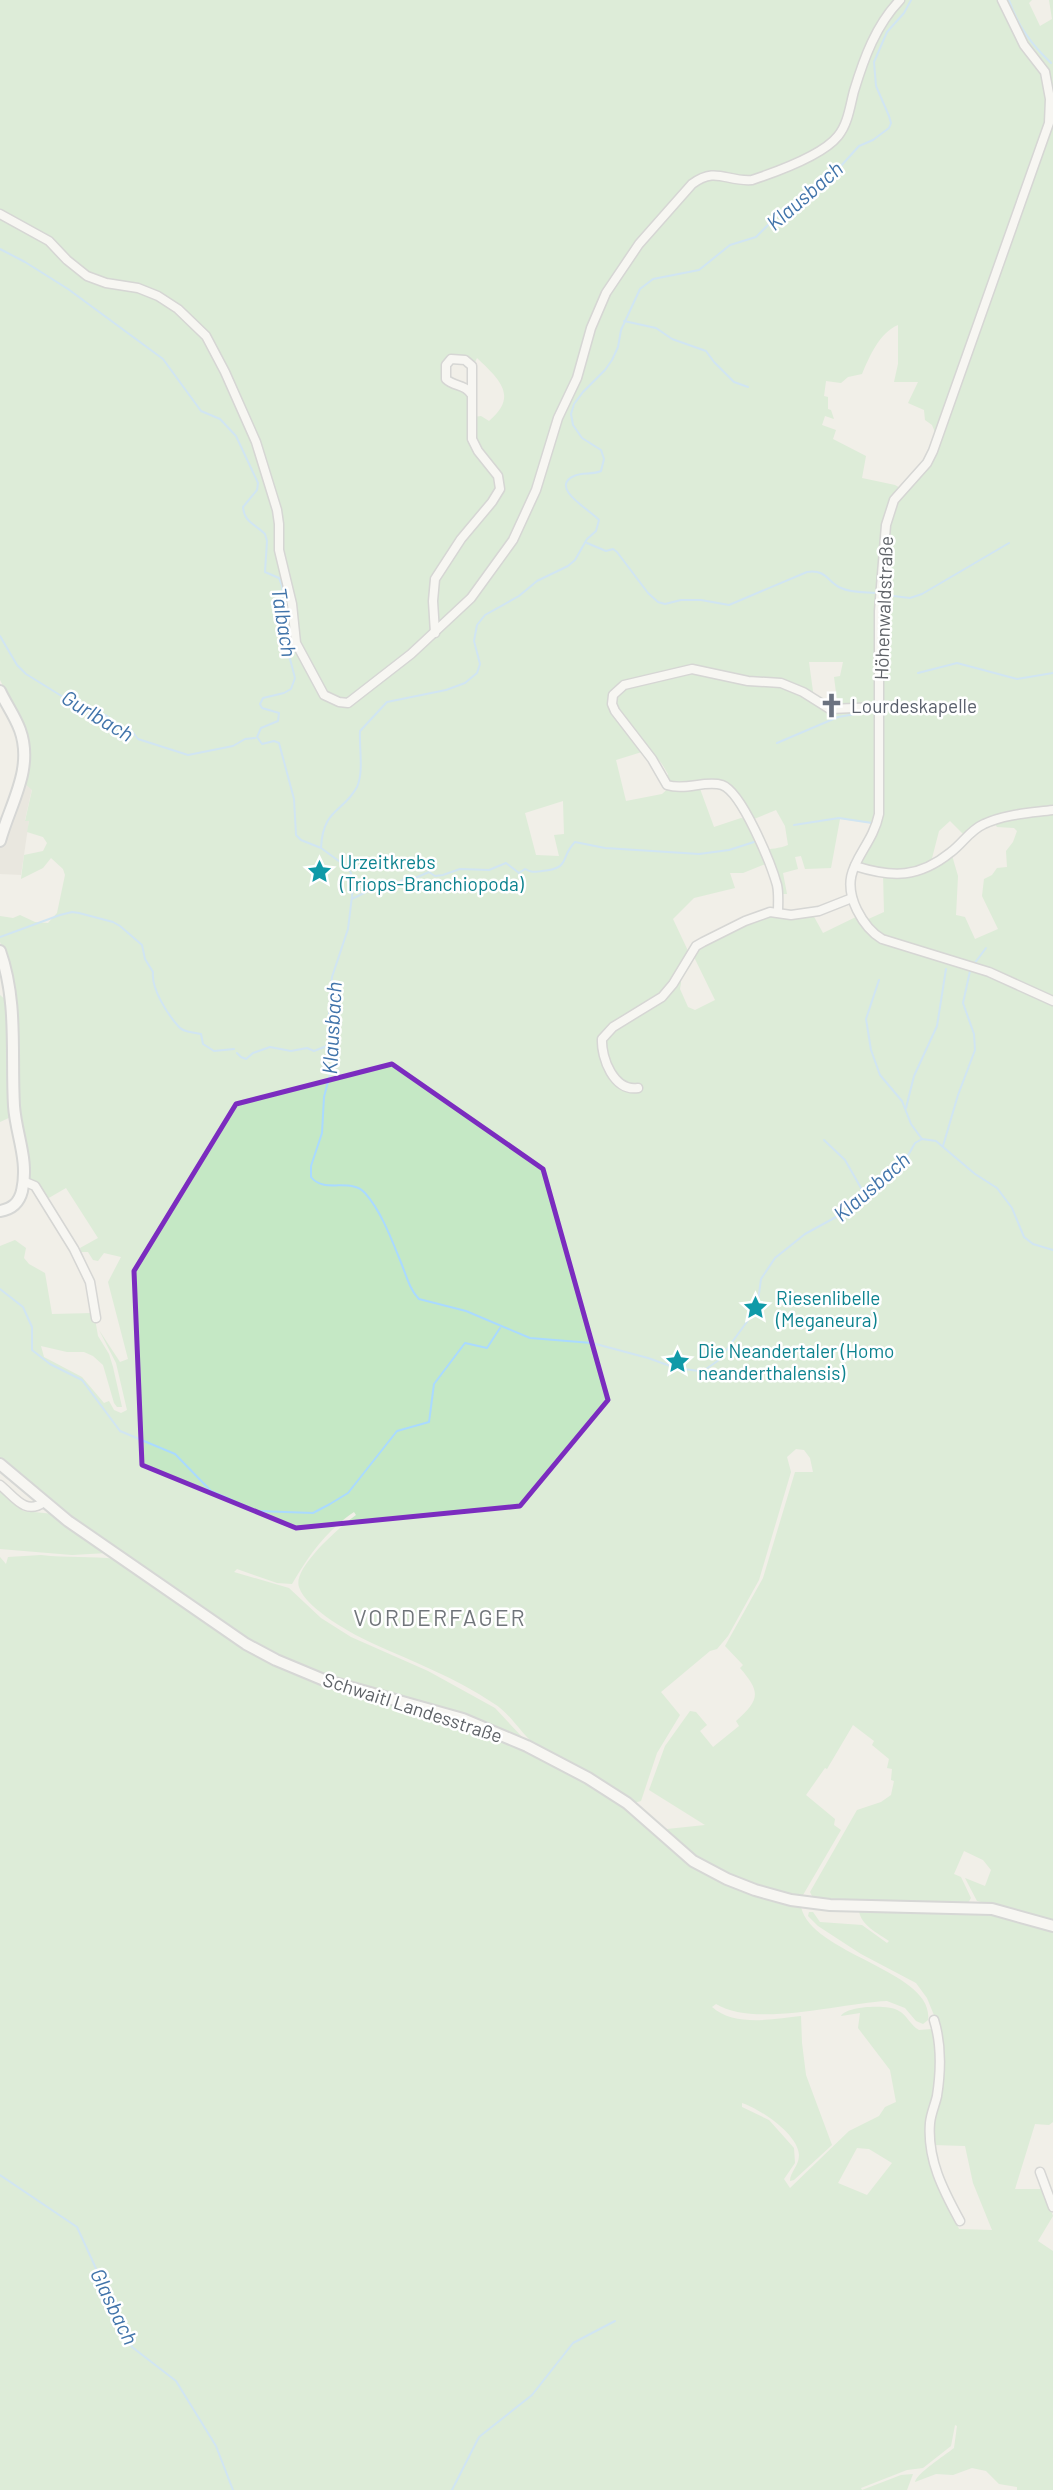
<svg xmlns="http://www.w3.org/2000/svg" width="1053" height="2490" font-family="Barlow,sans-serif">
  <rect width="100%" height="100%" fill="#f1efe8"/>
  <polygon fill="#e1ded6" points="21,780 32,789 25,820 29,821 21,875 0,874 0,841"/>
  <g fill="#c5e8c5" fill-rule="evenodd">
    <path d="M0,0H898L881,22L864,54L867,55L887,18L902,0H1032L1029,3L1040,26L1052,19L1049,0H1053V1922L1019,1911L977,1901L965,1878L985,1886L991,1870L983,1860L964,1851L954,1874L961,1877L971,1898L968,1903H859L813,1898L810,1892L857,1810L881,1802L891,1795L894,1781L891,1780L892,1769L887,1768L889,1759L872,1745L874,1741L853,1725L827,1769L825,1768L806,1795L835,1819L834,1825L841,1830L803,1895C776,1901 674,1857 667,1829L705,1825L649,1790L665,1746L690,1711L696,1712L707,1725L700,1731L713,1747L739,1726L736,1721C760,1700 761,1692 740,1668L743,1665L725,1646L763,1578L795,1472H813L810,1458L804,1450L796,1449L787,1457L791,1472L759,1580L728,1636L717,1649L710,1651L661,1692L680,1715L657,1753L641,1801L634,1803C619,1795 605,1784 589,1775C572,1765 548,1758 534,1744C519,1731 510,1713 493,1703C456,1678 414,1662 374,1644C354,1635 306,1609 299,1587C292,1568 342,1525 356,1515L354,1512C326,1531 309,1555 292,1584L277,1583L237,1569L234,1572L289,1588L321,1618L351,1637L428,1671L495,1708L524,1739L470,1718L329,1677L278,1657L248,1641L114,1550L46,1499L0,1459V1246L15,1240L26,1248L24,1258L29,1264L45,1273L52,1314L94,1313L98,1336L109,1354L113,1367L122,1407H117L114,1403L103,1365L93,1356L84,1352H67L41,1346L44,1357L82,1377L104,1403L109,1401L114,1410L121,1413L127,1410L116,1363L99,1330L120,1362L128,1359L108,1282L121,1257L104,1253L98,1261L93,1260L88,1252H81L80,1248L98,1238L66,1188L47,1199L35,1181L29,1179L28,1151L17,1101L15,1015L7,961L0,942V916L13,918L20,915L35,922L48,923L57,913L65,875L63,869L51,858L43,868L21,879L24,855L43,851L47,843L43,837L27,832L29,821H25L32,790L23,782C30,737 20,719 0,680V216C15,225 32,231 47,242C61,252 70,269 86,277C108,287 131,286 153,297C168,304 184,316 196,328C224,357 252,439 263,479L267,477L259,443L241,403L209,336L194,319L170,301L139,283L108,281L94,277L78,267L51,240L0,212ZM898,325V364L894,382H918L908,403L924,410L925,420L932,425L937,437L927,463L902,489L895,485L862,478L866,456L833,439L836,430L822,425L825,416L834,419L831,410L828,409V397L824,396L826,381L841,383L848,377L862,374C869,357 880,332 898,325ZM457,356L474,364L477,358C499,379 519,396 489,421L481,416L474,417L475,442L499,475L502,484L490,508L460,543L437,579L434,592L437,634L364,694L356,696L433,633C432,617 428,599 432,584C436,564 462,531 476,515C484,507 497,497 498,485C499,472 481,460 474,449C466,434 469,412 469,396L467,391L451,386L442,376V369L446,360ZM809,662H843L840,676L834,677L838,708H828L814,699ZM645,751C657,754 662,764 668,774L664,781L670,787L662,794L626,801L616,760ZM719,785L734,794L748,819L741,818L714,827L699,786ZM563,801L564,834L554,835L559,856L536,855L525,813ZM776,810L785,826L788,845C779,849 771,848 763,851L749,821ZM840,819L876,824L855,866L883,873L884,912L864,921L860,915L823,933L812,913C805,913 797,915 790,915C782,914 776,911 768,913C747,918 702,937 691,954L689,953L673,919L694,898L735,888L730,873H743L768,863L778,894H787L783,873L798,869L795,857L801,856L805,869L831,868ZM950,821L966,837L976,828L993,821L997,827L1014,828L1017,831L1013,842L1006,851L1007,867L997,868L992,875L984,879L982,896L998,929L975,939L965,917L956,915L958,876L951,852L930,866L939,831ZM691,955L694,957L715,1000L695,1010L688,1007L680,989L681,983L679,974Z"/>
    <polygon points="0,995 8,1002 13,1116 0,1122"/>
    <polygon points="0,1488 23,1511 54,1514 107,1553 72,1555 0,1549"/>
    <path d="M41,1555C66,1558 91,1556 116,1559C174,1600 233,1646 299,1674C374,1705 456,1713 529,1751C562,1767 596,1784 625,1806C644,1820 659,1838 676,1852C700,1872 727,1883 756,1893V1896L801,1907C812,1955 935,1971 928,2020L923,2024L916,2021L905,2008L887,2001C841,2003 755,2028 716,2004L712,2007C734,2027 774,2019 801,2016L802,2043L806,2075L832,2145L794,2180L790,2181C790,2172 799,2166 799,2155C798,2134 760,2109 742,2103V2107L769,2120L794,2148L795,2163L784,2179L790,2188L849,2131L879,2116L885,2107L896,2102L890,2070L858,2028L860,2013L841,2016C847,2006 888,2004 899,2011C907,2015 910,2025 919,2030L932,2029C949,2048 932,2097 929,2120C926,2140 929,2165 937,2184C943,2200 953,2213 959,2229L992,2230L973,2183L965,2146L934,2145L933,2143V2118L938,2097L942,2050L938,2025L927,1998L916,1983L861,1954L818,1926L808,1916L809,1912H813L820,1922L862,1925L887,1943L889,1941C878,1933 860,1925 859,1910L991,1913L1053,1930V2122L1049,2125L1035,2124L1015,2189H1043L1053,2216L1038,2241L1053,2251V2490H1017V2487L999,2484L986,2471L972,2468L953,2475L936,2474L915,2482C917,2473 944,2456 954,2448L957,2426L955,2425L951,2446L923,2468L907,2470L861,2488L862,2490L901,2475L913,2474L907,2490H0V1557L6,1564L8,1557ZM857,2148L869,2149L892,2163L867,2195L838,2183Z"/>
  </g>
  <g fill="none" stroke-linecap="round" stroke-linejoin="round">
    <g stroke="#aadaff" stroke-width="2">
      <path d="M911,0L904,13L887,32L874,62L876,86L889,116L891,123L889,128L873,140L859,146L830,178L780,213L756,237L730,245L699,270L653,279L640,289L621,330L618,347L612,360L605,370L583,392L574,404L571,414L573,425L582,438L601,450L604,459L601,471C593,475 582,472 574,476C548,488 592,511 599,520L596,531L587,539L575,560L568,566L537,581L519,596L485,615L477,625L474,641L480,664L477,673L465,683L446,690L387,702L360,731C359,748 364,771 357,787C343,813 323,808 321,848L347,867L351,873L353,888L348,929L332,977L329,1013L333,1063L324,1097L322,1133L311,1166V1177C324,1194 351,1177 365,1193C381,1211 391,1238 400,1260C406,1274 409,1289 419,1299L466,1311L530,1338L592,1343L648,1358L676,1368L699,1371L706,1369L719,1360L757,1308L761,1279L775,1258L805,1234L847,1211L906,1159L915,1143L922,1139L936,1141L975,1174L997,1188L1012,1208L1024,1237L1033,1244L1053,1250"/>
      <path d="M1009,0C1018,26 1031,44 1051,63"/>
      <path d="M0,249L25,262L68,289L163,359L201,411L220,419L236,436L258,483L257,490L243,507C244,522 255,524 265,534L267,541L265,572L279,578L282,586L285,640L295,678L291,689L284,693L263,698L260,704L262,708L279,713L278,721L261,728L257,737L262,744L274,741L279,743L294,799L296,835L301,840L321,848"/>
      <polyline points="624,321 656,328 672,339 706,351 714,362 734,382 748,387"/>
      <path d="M587,543L606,551L613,549L617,552L648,593L658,602L665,604L681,600H701L729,605L807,572C827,569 827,582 841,588C851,593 866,592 876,593"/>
      <polyline points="885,595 910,598 922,594 1009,543"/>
      <polyline points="0,636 17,665 26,674 68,700 107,716 116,724 131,730 138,739 188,755 233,746 245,739 255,738"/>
      <polyline points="918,673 957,663 1017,679 1053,673"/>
      <polyline points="777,743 838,717 873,711"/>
      <polyline points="794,825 839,818 872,823"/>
      <path d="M352,899L380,885L394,887L406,877L415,878L429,872L435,876L443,875L460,869L489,870L506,863L519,873L525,869C532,873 534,872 542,871C572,868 559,858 575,842L605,848L699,854L729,850L754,842"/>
      <path d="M0,937L60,915L72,912L79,913L113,922L120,926L142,945L145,959L153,972C151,989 168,1015 179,1027C184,1033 194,1032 201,1034L203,1044L214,1051L234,1049"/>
      <polyline points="974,964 986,948"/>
      <polyline points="879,980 866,1019 871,1050 880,1075 902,1101 911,1124 922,1139"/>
      <polyline points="237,1053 241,1057 246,1059 253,1053 270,1047 291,1051 307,1048 314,1051 332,1044"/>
      <polyline points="906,1108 914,1076 937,1026 946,969"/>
      <polyline points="824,1140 845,1160 865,1195"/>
      <polyline points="943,1146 958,1095 975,1050 974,1034 963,1003 970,971"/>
      <polyline points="0,1289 23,1307 32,1327 32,1350 50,1364 82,1380 120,1431 175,1454 211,1491 257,1511 313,1513 330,1504 348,1493 397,1431 429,1422 434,1384 465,1343 487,1348 500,1328"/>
      <polyline points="0,2175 77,2227 132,2347 176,2381 216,2446 233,2490"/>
      <polyline points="452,2490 479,2437 532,2395 573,2343 615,2321"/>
    </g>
    <defs>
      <g id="street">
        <path d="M1002,0L1024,45L1045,72L1050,99L1049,123L933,451L927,463L894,500L886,525L879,611V814C871,853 836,867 857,910C863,922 870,932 882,939L989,972L1053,1001"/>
        <path d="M0,214L49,241L67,260L87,276L106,283L138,288L158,296L178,309L206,336L225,372L256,442L277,510L279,524V550L292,604L296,643L324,695L339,702L348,703L411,654L471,598L513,540L536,490L558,418L577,378L591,328L606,293L639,244L692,184C716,166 726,182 752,180C776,172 822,156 838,136C848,124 850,106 854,91C864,58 876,25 900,0"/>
        <path d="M435,633L433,601L435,579L461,539L492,502L500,489L498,476L478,451L472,439V366L465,360L451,359L446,365V379C454,387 465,384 471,394"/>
        <path d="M855,866C893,878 919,878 951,852C963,843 970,830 984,824C1005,814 1030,813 1053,810"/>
        <path d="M778,912C778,903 779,894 777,885C771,864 742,792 722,785C705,780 685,791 667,785L652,759L615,711L612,704L613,695L624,685L692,669L748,681L781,683L803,692L830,709L879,707"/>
        <path d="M638,1088C614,1092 601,1058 602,1039L613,1027L662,997L673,984L696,946L703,942L745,921L770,912L791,915L819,911L852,898"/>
        <polyline points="23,1181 35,1186 74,1249 90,1282 96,1318"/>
        <path d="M0,1485C14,1496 25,1516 44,1502"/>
        <path d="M934,2020C942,2045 941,2070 937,2096C935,2105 931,2113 930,2123C927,2159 943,2190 960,2221"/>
        <polyline points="1040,2172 1053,2207"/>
      </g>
      <g id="secondary">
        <path d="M0,691C6,704 15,716 20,730C34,769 10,804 0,841"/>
        <path d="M0,951C18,1002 11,1053 14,1106C16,1135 29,1160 22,1191C19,1203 12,1209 0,1211"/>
        <polyline points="0,1464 68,1521 246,1644 276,1660 324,1680 463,1719 527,1746 588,1778 627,1803 693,1861 727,1879 755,1890 791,1900 830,1905 992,1909 1053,1926"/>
      </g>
    </defs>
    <use href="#street" stroke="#b5b8bc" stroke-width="11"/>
    <use href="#secondary" stroke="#b6babf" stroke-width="14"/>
    <use href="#street" stroke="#fff" stroke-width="8"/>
    <use href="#secondary" stroke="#fff" stroke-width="10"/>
  </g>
  <path d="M0 0H1053V2490H0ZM392,1064L543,1169L608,1400L520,1506L296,1528L142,1465L134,1271L236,1104Z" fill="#f1efe8" fill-opacity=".55" fill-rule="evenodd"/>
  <path fill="none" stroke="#7b2cbf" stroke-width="5" stroke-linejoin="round" d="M392,1064L543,1169L608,1400L520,1506L296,1528L142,1465L134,1271L236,1104Z"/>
  <defs>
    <symbol id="church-bare" viewBox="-9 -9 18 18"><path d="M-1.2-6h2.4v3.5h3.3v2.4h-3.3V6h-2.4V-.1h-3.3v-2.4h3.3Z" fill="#6b7280" stroke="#fff" stroke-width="2.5" paint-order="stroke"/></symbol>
    <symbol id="sight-bare" viewBox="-9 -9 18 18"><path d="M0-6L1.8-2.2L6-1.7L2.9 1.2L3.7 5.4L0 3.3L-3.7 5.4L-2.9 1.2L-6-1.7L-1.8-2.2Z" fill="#0f9aa8" stroke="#fff" stroke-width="2.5" paint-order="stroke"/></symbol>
  </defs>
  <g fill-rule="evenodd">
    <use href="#church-bare" x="814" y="688" width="35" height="35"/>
    <use href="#sight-bare" x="302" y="854" width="35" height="35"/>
    <use href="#sight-bare" x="738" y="1290" width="35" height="35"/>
    <use href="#sight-bare" x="660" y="1344" width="35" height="35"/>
  </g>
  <g text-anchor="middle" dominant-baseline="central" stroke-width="5" stroke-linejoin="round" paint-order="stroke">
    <g font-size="19" fill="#5f6368" stroke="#fff">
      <text transform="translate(883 608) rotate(-88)">Höhenwaldstraße</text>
      <text transform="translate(413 1707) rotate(18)">Schwaitl Landesstraße</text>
    </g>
    <g font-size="19" fill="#5b616d" stroke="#fff" text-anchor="start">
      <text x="851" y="705">Lourdeskapelle</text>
    </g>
    <g font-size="19" fill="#0d838f" stroke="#fff" text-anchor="start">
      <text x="340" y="861">Urzeitkrebs<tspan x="340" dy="22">(Triops-Branchiopoda)</tspan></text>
      <text x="776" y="1297">Riesenlibelle<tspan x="776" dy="22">(Meganeura)</tspan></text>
      <text x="698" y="1350">Die Neandertaler (Homo<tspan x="698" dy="22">neanderthalensis)</tspan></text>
    </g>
    <g font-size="21" font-style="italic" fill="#4174aa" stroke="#fff">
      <text transform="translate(804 195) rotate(-41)">Klausbach</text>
      <text transform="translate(285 622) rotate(81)">Talbach</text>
      <text transform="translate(98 715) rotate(31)">Gurlbach</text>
      <text transform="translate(331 1028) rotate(-87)">Klausbach</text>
      <text transform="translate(871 1186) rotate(-41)">Klausbach</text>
      <text transform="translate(115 2306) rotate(64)">Glasbach</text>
    </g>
    <g font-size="23" letter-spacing="2" fill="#70757a" stroke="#fff">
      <text x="440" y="1617">VORDERFAGER</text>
    </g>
  </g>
</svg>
